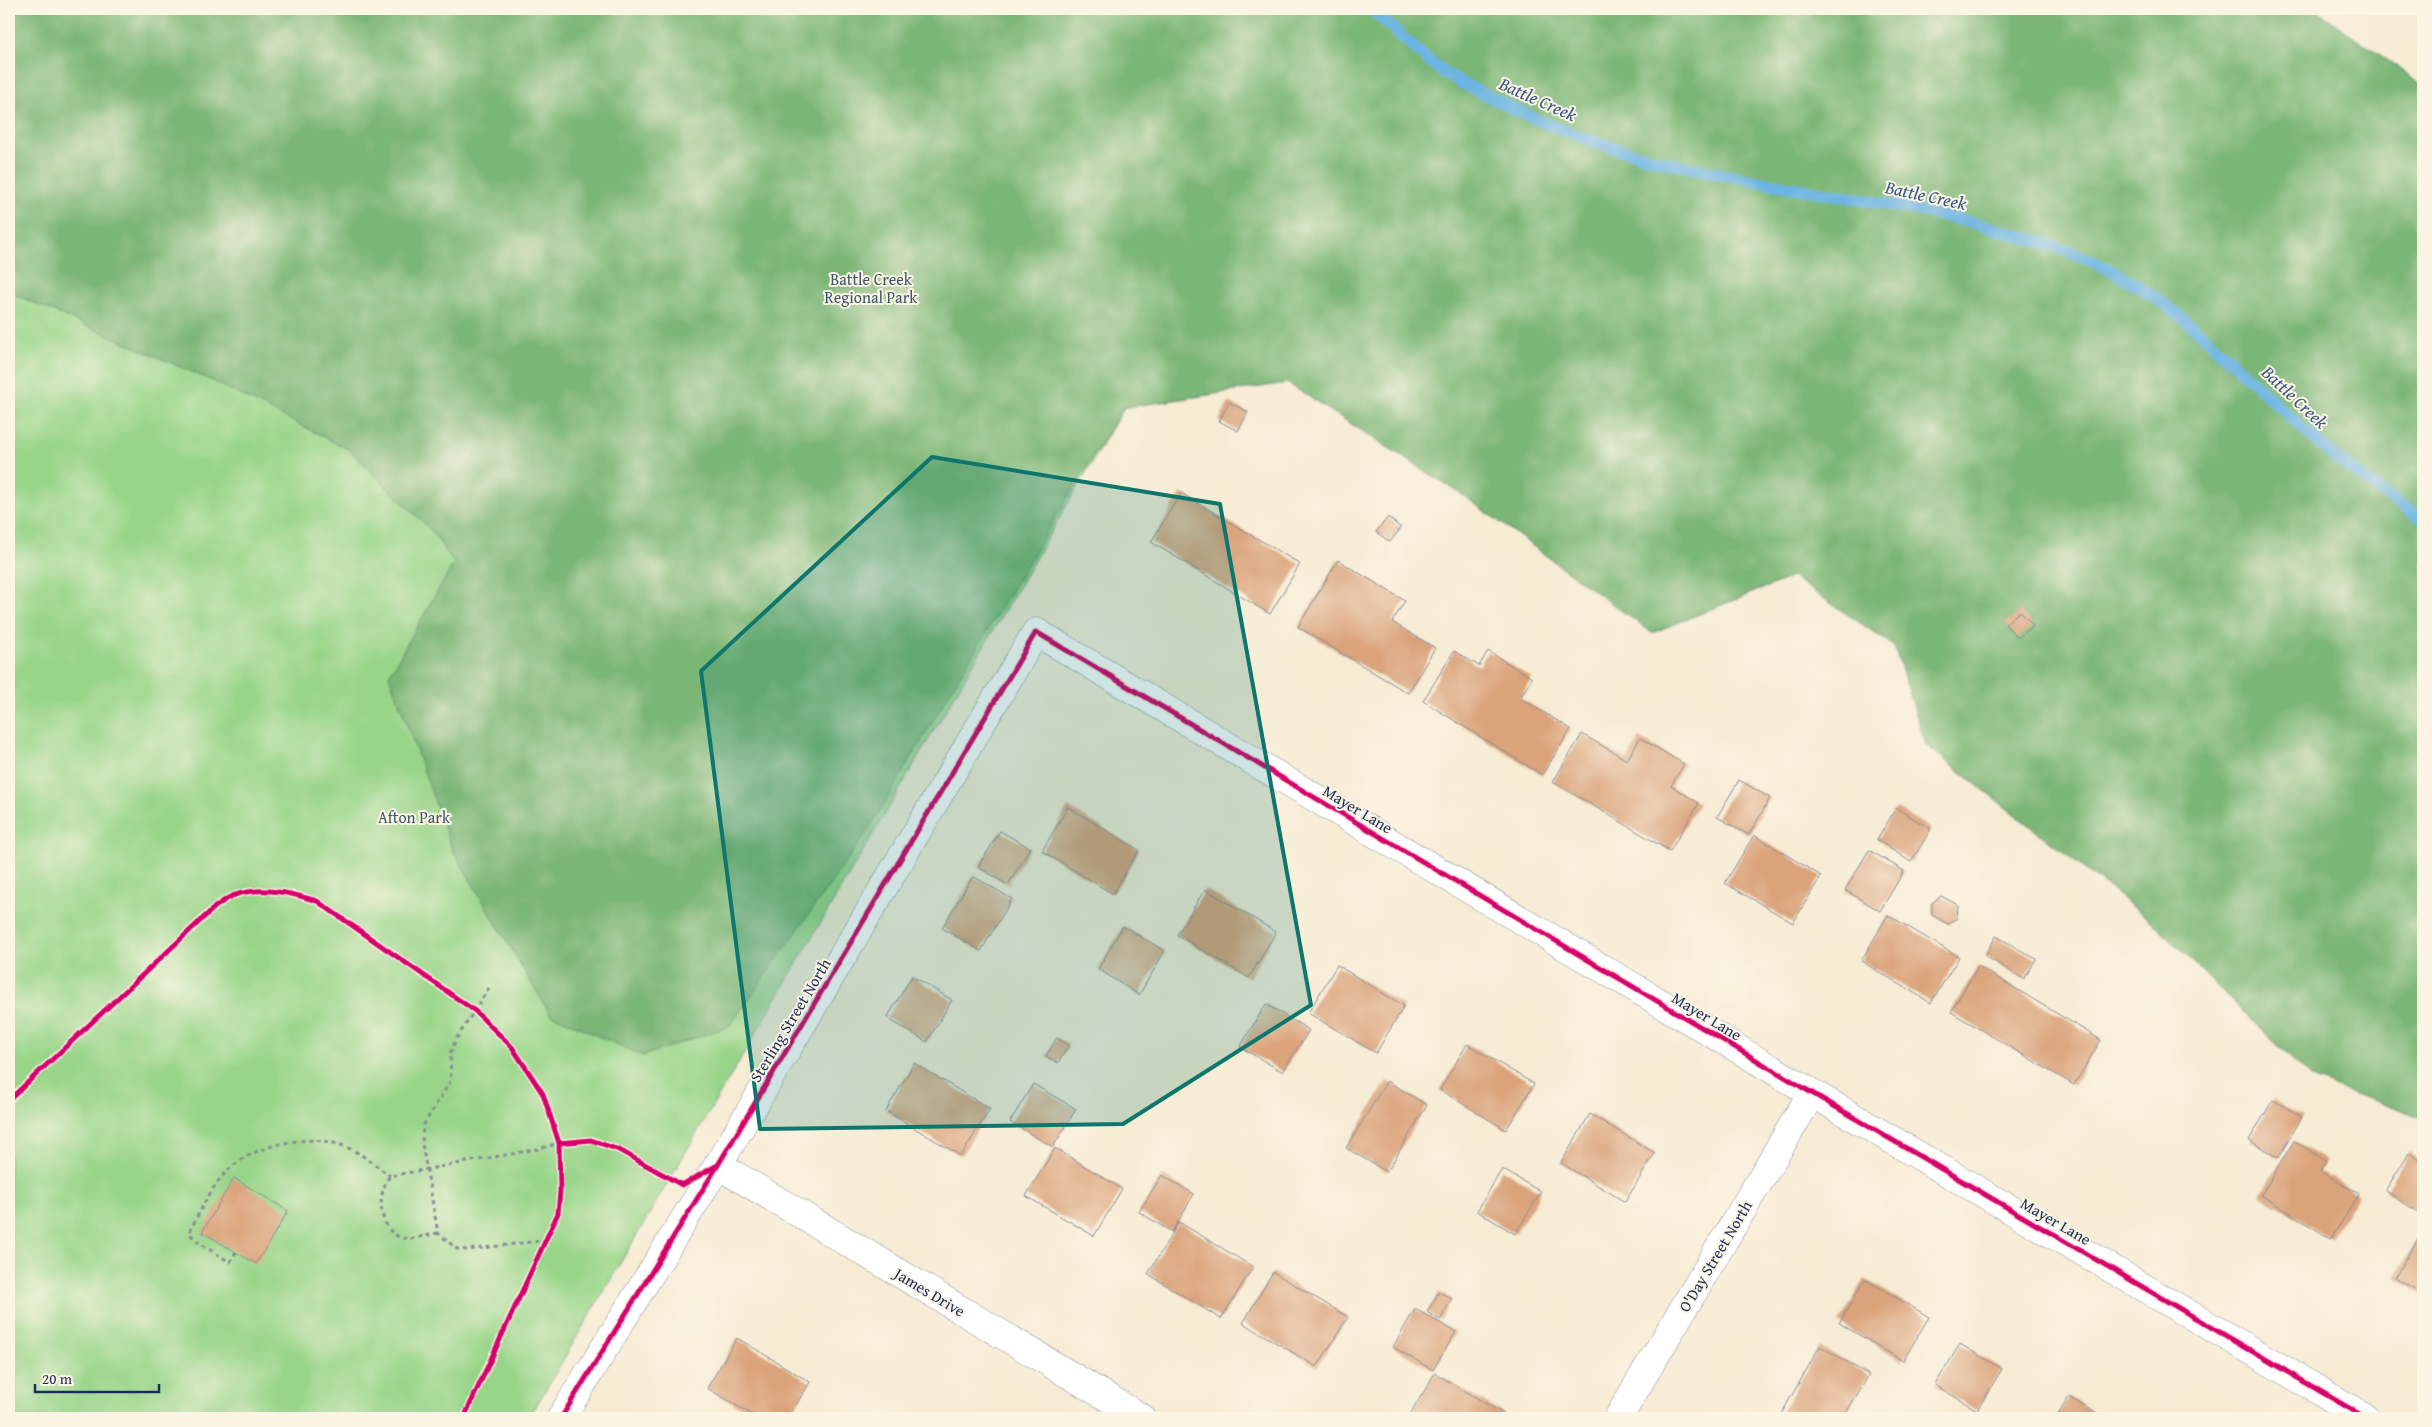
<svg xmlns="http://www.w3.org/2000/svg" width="2432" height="1427" font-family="'Gentium Book Plus',serif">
  <rect width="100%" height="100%" fill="#fcf5e5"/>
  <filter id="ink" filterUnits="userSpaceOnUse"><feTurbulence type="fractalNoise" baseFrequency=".02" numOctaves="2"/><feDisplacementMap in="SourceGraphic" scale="10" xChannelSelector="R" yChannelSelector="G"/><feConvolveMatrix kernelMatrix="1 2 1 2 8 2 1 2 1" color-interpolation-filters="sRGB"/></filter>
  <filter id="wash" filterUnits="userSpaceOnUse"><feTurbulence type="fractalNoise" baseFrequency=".0096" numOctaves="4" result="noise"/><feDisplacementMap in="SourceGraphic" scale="20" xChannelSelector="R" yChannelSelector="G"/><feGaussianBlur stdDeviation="1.12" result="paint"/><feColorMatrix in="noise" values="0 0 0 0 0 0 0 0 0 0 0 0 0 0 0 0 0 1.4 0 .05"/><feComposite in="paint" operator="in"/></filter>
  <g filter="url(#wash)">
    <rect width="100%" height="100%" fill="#f6ebd3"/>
    <polygon fill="#99d589" stroke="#5a8274" points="9,9 1359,9 529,1418 9,1418"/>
    <polygon fill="#7ab675" stroke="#4a726a" points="9,9 2315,9 2423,85 2423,1119 2311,1078 2151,921 1926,745 1894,646 1792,577 1652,633 1464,496 1287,383 1122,408 959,677 871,826 730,1026 643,1056 550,1014 452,849 389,675 454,563 432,531 348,449 215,382 9,292"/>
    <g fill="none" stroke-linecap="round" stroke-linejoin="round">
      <path stroke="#6ab3e2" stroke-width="12" d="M1371,9C1395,30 1418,53 1443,72C1461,84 1483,93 1502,103C1669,190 1865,183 2042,243C2057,248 2073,252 2087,259C2181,299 2246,380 2321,445C2354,474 2386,497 2423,519"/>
    </g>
    <g id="blocks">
      <g fill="#daa37a">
        <polygon points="1229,402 1248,412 1238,431 1219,421"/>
        <polygon points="1181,493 1300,564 1270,614 1151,542"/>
        <polygon points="1388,517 1401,528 1390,542 1376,532"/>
        <polygon points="1338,560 1405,601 1392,622 1435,648 1408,693 1298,627"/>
        <polygon points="2020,611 2033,626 2018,638 2005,624"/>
        <polygon points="1454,651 1479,666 1488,651 1532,678 1520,698 1571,729 1542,775 1423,701"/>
        <polygon points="1582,734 1627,760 1640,738 1684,764 1671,786 1699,803 1670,851 1553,782"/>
        <polygon points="1739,780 1770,798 1749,835 1717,817"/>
        <polygon points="1068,807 1139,850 1113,894 1042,851"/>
        <polygon points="1896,808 1931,829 1911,862 1877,840"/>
        <polygon points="1000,831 1030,848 1008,885 978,867"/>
        <polygon points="1754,835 1821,876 1793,923 1725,883"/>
        <polygon points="1869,850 1904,871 1880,911 1845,890"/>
        <polygon points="973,876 1012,899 981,951 942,928"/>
        <polygon points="1205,889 1276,932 1249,978 1177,935"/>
        <polygon points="1941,896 1958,905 1957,918 1948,924 1932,915 1932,903"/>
        <polygon points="1888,915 1959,957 1931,1003 1861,961"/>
        <polygon points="1123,926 1165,951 1139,995 1098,969"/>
        <polygon points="1996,936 2036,959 2024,979 1985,956"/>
        <polygon points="1337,965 1404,1006 1376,1053 1308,1013"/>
        <polygon points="1978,966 2101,1040 2074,1085 1951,1012"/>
        <polygon points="912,976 952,1000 927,1042 887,1018"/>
        <polygon points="1266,1004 1309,1030 1283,1072 1240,1047"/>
        <polygon points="1057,1038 1069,1045 1058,1063 1046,1056"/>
        <polygon points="1467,1044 1534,1084 1506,1130 1440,1090"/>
        <polygon points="914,1063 990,1109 961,1156 886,1111"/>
        <polygon points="1387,1081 1427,1105 1387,1172 1346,1148"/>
        <polygon points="1033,1084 1076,1109 1053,1147 1010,1122"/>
        <polygon points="2273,1100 2302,1117 2278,1158 2249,1140"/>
        <polygon points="1590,1114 1655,1153 1625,1202 1561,1163"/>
        <polygon points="2294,1141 2326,1161 2320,1171 2359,1194 2331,1239 2261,1195"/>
        <polygon points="1055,1148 1122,1189 1094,1236 1026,1196"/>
        <polygon points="2409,1153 2423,1162 2423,1215 2385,1191"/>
        <polygon points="1502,1169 1541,1192 1515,1234 1477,1211"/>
        <polygon points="1162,1175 1194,1194 1172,1232 1139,1212"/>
        <polygon points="234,1178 288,1211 256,1264 202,1232"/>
        <polygon points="1179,1222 1253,1267 1221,1319 1148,1274"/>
        <polygon points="2423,1230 2423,1294 2395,1277"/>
        <polygon points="1273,1272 1348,1317 1317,1367 1243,1323"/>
        <polygon points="1865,1279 1929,1317 1903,1361 1839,1323"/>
        <polygon points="1439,1292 1452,1299 1440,1320 1427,1312"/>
        <polygon points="1415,1309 1456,1332 1433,1370 1393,1347"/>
        <polygon points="737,1338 810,1382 788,1418 758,1418 707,1388"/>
        <polygon points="1960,1344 2002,1369 1977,1410 1935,1385"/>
        <polygon points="1820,1346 1869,1375 1843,1418 1779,1418"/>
        <polygon points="1435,1373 1507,1416 1506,1418 1408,1418"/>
        <polygon points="2069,1397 2104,1418 2056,1418"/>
      </g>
    </g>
  </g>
  <g filter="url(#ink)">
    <use href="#blocks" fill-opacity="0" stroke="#888d98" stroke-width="1"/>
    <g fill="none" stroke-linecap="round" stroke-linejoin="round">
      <defs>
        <g id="street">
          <polyline points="718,1165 1142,1418"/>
          <polyline points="561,1418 718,1165 1036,632 1812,1093 2366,1418"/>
          <polyline points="1618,1418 1812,1093"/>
        </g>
      </defs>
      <use href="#street" stroke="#888d98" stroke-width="29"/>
      <g stroke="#888d98" stroke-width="3" stroke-dasharray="4 4" stroke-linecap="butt">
        <polyline points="489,988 455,1041 450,1054 451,1080 423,1126 422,1144 438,1233 457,1249 467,1250 546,1240"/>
        <path d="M9,1100L215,907C221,903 228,897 235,895C262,886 291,893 317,901L475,1011L512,1047L543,1094L559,1143L560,1191L558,1213L464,1418"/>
        <path d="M438,1233C427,1235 414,1240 403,1238C378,1233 376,1192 390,1176L538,1149L559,1143"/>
        <path d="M236,1252L230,1262L199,1243L189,1233C199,1212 211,1188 227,1171C254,1145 306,1133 341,1145C359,1151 375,1165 390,1176"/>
      </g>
      <use href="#street" stroke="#fff" stroke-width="28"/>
      <defs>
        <g id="cycleway">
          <path d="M9,1100L215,907C221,903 228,897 235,895C262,886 291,893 317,901L475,1011L512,1047L543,1094L559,1143L560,1191L558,1213L464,1418"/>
          <polyline points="559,1143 591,1140 619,1150 682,1185 716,1166"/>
          <polyline points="561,1418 718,1165 1036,632 1812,1093 2366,1418"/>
        </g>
      </defs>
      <use href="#cycleway" stroke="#fcf5e5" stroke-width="8"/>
      <use href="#cycleway" stroke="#d6006c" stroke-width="5"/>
    </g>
  </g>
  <path fill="#0f766e" fill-opacity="0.2" stroke="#0f766e" stroke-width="4" stroke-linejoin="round" d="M932,457L1220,504L1311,1005L1123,1124L760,1129L701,671Z"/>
  <g text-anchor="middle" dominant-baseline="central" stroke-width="4" stroke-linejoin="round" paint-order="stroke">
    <g font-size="16" fill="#3a5869" stroke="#fcf5e5">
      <text x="871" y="279">Battle Creek<tspan x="871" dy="18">Regional Park</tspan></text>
      <text x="414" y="817">Afton Park</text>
    </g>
    <g font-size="16" fill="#1b2f5e" stroke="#fcf5e5">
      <text transform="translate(1358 809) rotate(31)">Mayer Lane</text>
      <text transform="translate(1707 1016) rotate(31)">Mayer Lane</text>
      <text transform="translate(790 1020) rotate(-59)">Sterling Street North</text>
      <text transform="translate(2056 1221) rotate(30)">Mayer Lane</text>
      <text transform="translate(1715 1256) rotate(-59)">O'Day Street North</text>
      <text transform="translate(930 1292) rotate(31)">James Drive</text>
    </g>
    <g font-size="18" font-style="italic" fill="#335786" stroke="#fcf5e5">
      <text transform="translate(1538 99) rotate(24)">Battle Creek</text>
      <text transform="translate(1926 195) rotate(12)">Battle Creek</text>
      <text transform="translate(2295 397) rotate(43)">Battle Creek</text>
    </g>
  </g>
  <rect width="2432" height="1427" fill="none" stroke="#fcf5e5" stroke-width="30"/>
  <path d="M35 1384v8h124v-8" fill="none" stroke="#1b2f5e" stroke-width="2.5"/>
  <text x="42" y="1384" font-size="15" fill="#1b2f5e" stroke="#fcf5e5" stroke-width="4" paint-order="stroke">20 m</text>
</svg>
